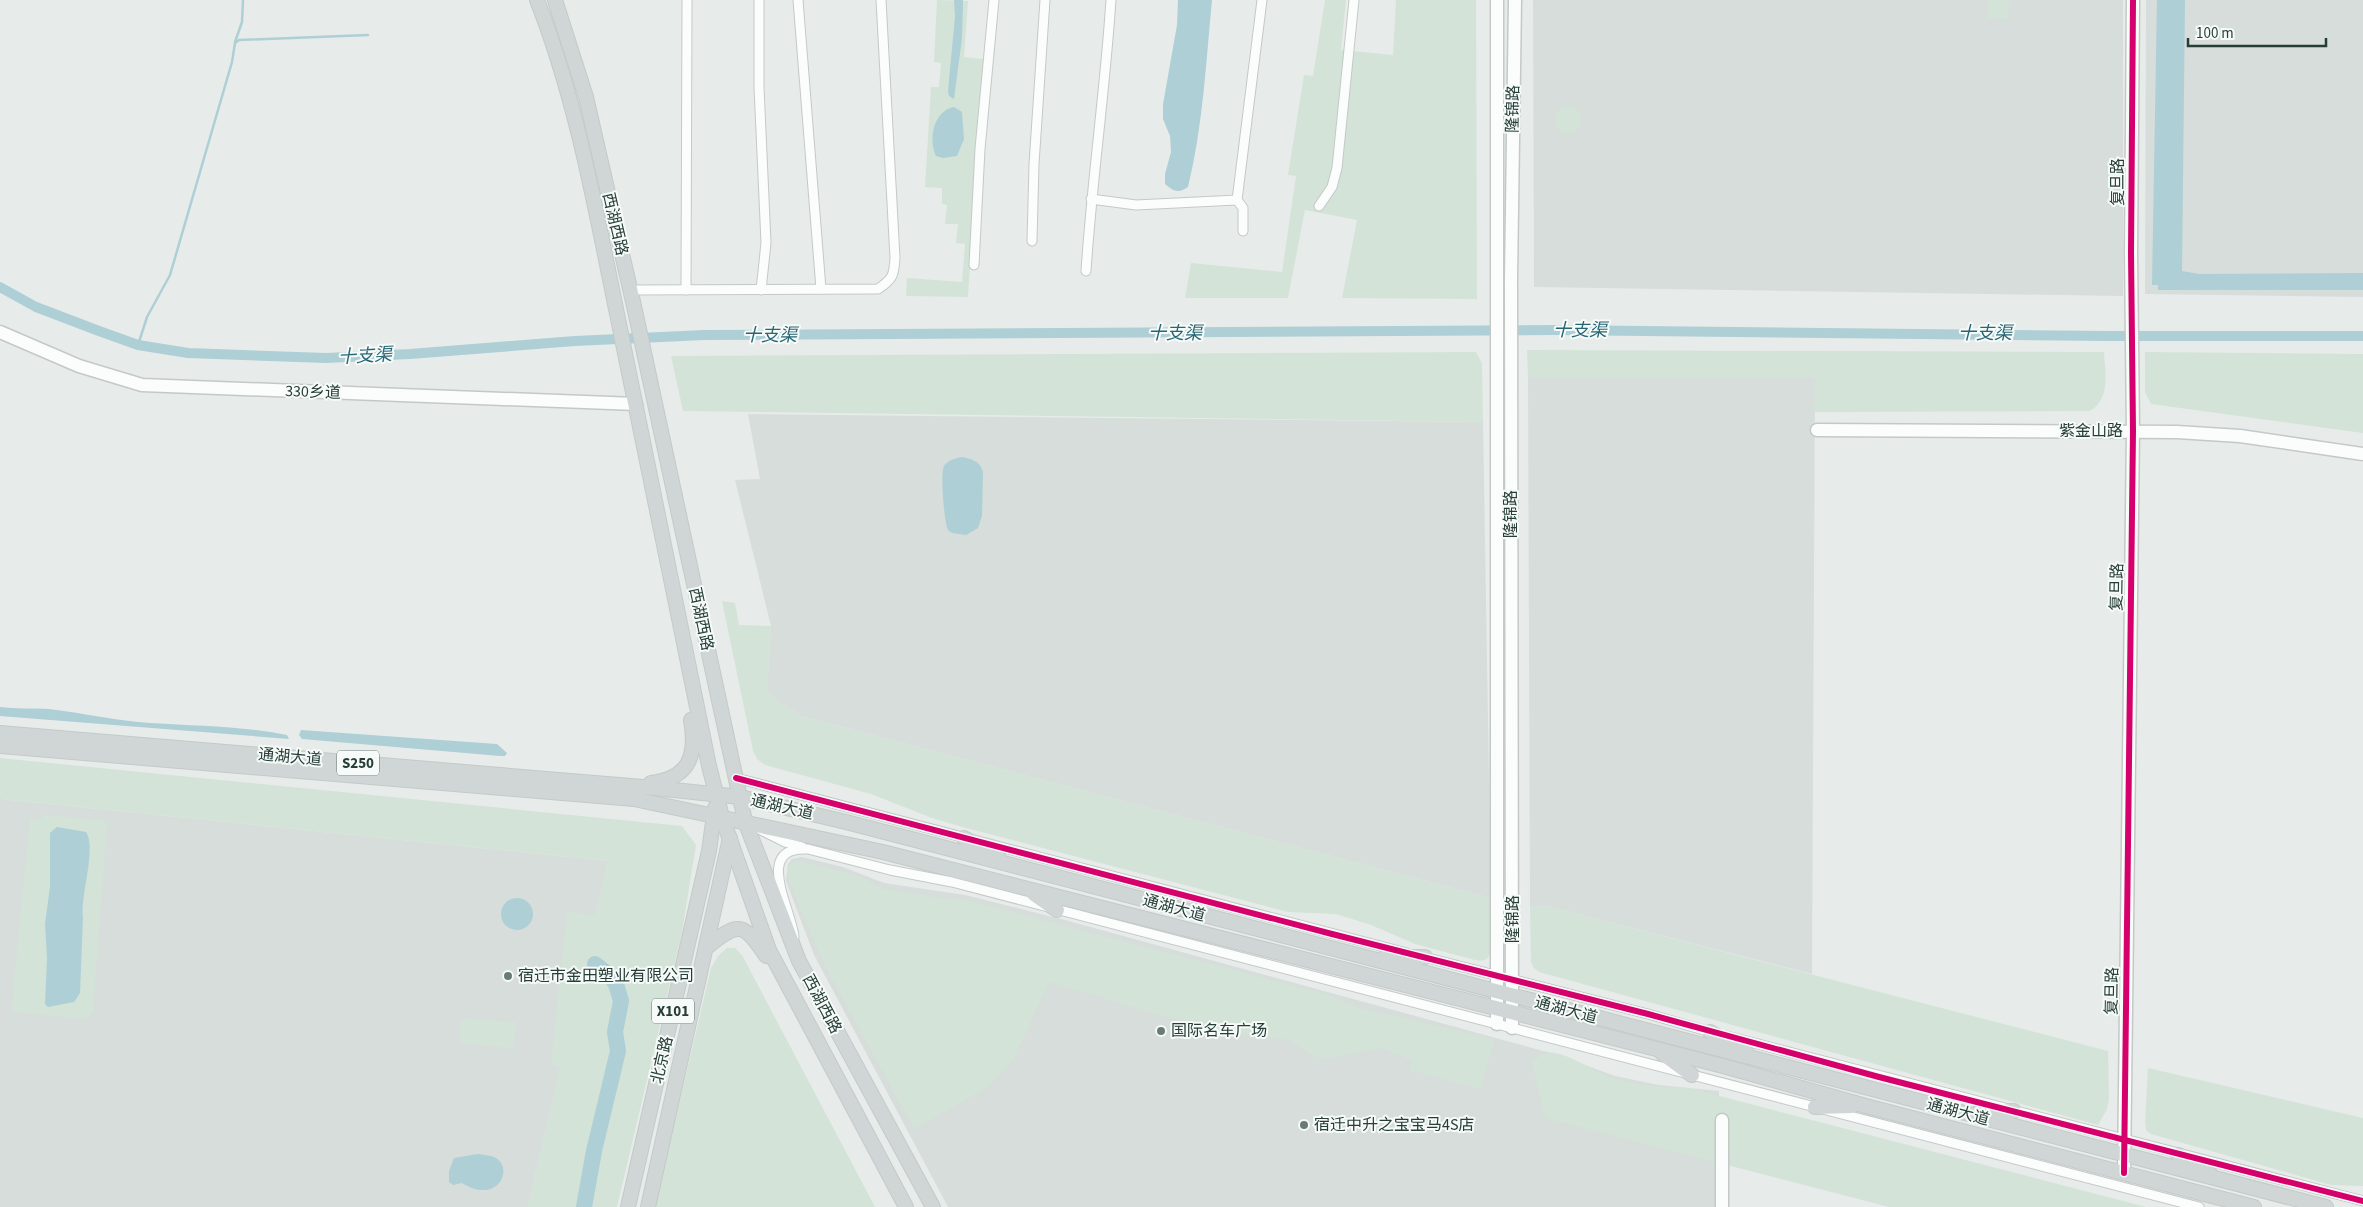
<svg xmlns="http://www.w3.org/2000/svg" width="2363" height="1207" font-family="'Source Sans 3','Noto Sans SC',sans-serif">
  <rect width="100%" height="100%" fill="#e7ecea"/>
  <g fill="#d6ddda">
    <polygon points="1533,0 2123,0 2123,296 1534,287"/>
    <polygon points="2146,0 2363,0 2363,297 2145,294"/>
    <polygon points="1528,378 1815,378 1812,974 1547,906 1530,907"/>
    <polygon points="748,414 1483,422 1491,898 801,716 776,700 767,689 771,626 735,480 760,479"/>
    <polygon points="0,799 608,861 528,1207 0,1207"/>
    <polygon points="802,857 843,867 884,883 965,895 1065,920 1558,1055 1615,1076 1659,1085 1719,1091 1718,1207 948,1207 814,955 786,881 788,864 792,859"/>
  </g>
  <g fill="#d3e3d8">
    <polygon points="937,0 968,1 964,57 983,59 968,297 906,296 907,278 962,282 965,244 956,243 958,224 945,224 947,205 942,204 942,188 925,187 931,87 939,87 941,63 934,62"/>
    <polygon points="1325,0 1346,0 1341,50 1393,55 1396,0 1476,0 1477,299 1342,298 1357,220 1305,210 1288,298 1185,298 1191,263 1282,272 1296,176 1288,175 1304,75 1313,76"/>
    <polygon points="1988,0 2009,0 2008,19 1987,18"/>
    <circle cx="1568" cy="120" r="13"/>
    <path d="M1527,350L2104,352C2105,373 2111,399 2090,411L1815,412V378H1528Z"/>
    <polygon points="1476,352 1482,363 1483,422 683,411 671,356"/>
    <polygon points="2145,352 2363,354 2363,433 2151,404 2145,392"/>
    <path d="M722,601L735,603L739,625L771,626L767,689L776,700L801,716L1491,898L1492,951C1488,960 1484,962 1475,960L1415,944L1371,925L1336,914L1288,912L966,828L932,818L871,794L765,765L757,759L753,751Z"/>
    <polygon points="0,758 682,826 696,845 682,932 617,1207 528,1207 560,1067 551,1065 567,911 595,916 608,861 0,799"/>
    <polygon points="42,815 104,820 107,825 93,1011 88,1019 11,1012 30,819 41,820"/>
    <path d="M798,860L858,876L883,889L941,898L961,899L1323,993L1363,1009L1495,1039L1480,1089L1409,1070L1412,1061L1383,1048L1322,1059L1309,1053L1288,1040L1253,1034L1230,1036L1049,982L1014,1058L988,1087L914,1129L824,964L788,879C787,869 788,862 798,860Z"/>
    <polygon points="1547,906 2108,1051 2109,1099 2107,1109 2098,1125 1539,972 1533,967 1531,961 1530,907"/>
    <polygon points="727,948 735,948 742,955 875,1207 655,1207 711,968 718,956"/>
    <polygon points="461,1018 516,1022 514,1048 459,1043"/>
    <path d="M1549,1052C1573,1055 1584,1067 1605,1075C1634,1086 1659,1087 1689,1088L2146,1207H1889L1545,1118L1532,1063L1539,1056Z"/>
    <polygon points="2148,1068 2363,1118 2363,1186 2331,1185 2151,1134 2146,1130 2145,1121"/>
  </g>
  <g fill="#aecfd5">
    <polygon points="954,0 963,0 963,3 962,38 954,99 949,96 948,91 955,16"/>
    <path d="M1178,0H1212C1206,62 1203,126 1188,187C1178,194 1173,191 1165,184V174L1171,152L1170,136L1163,119V104L1177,25Z"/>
    <polygon points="2157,0 2185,0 2182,271 2199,274 2363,273 2363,290 2158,290 2158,285 2152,285"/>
    <path d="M954,107L962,112L964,139L957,156L943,158L936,156C928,140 933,111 954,107Z"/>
    <path d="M962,457C972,459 980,461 983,472L982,516L978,528L966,535L952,533L948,530C944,522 940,472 944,466C948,460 956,458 962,457Z"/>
    <path d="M0,707C16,709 33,708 49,709C83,713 117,721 151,723C197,726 242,726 287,735L289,739L0,716Z"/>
    <polygon points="301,730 497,744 507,753 505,756 500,756 302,739 299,735"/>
    <path d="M57,827L86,832C97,849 80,895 83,917L80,993L74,1002L48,1007L45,1004L47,958L45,924L50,887V833Z"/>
    <circle cx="517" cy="914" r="16"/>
    <path d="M478,1154C483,1155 489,1155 494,1157C515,1166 499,1206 462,1183L453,1185L449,1182V1171L454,1158Z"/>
  </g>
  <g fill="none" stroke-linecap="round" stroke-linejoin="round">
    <g stroke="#aecfd5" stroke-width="2.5">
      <polyline points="235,42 242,22 243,0"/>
      <polyline points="138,345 147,317 170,275 232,62 235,43 239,40 368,35"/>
    </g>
    <polyline stroke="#aecfd5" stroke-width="10" points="0,287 36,307 99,331 138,345 188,353 326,358 410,354 575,341 704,335 1553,330 2109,336 2363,336"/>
    <polyline stroke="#aecfd5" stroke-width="16" points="584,1207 594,1151 618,1051 615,1032 621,1001 616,984 610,976 595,964"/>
    <defs>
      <g id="street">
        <polyline points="759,0 759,87 766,243 761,290"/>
        <polyline points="798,0 821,289"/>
        <polyline points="1091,199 1136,205 1237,200"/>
        <polyline points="1319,206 1332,187 1337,168 1354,0"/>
        <polyline points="1243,231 1243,208 1237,200 1262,0"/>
        <polyline points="1032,241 1034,164 1045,0"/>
        <polyline points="974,265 980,149 994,0"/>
        <path d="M1086,271C1092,180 1105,91 1111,0"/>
        <path d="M630,290L878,289C893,279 894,275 895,258L881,0"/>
        <polyline points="686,290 687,0"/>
        <polyline points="736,778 1407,953"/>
        <polyline points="761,830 785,842 802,847"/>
        <path d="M794,937C791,908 753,846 808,849L890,870L952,882L2199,1207"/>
        <polyline points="1420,956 1648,1014 1714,1033"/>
        <polyline points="1727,1036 2363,1201"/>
      </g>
      <g id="secondary">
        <polyline points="0,332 79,366 142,385 636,404"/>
        <polyline points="1817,430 2177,432 2240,436 2363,454"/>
        <polyline points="1497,1024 1497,0"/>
        <polyline points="1512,1028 1511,279 1515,0"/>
        <polyline points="2124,1173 2133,431 2131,253 2133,0"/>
        <polyline points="1722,1207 1722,1120"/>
      </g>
      <g id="primary">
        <path d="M537,0C576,99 595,206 616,309C648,461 677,614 709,766L722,817L769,950L906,1207"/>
        <polyline points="555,0 586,97 634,306 745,821 799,961 933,1207"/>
        <polyline points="0,733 655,788 740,797 846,822 2326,1207"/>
        <polyline points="0,746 634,799 883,852 1723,1066 1866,1106 2254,1207"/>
        <path d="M651,783C690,778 697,755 691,720"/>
        <polyline points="964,838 999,858"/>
        <polyline points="1034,894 1057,910"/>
        <path d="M706,948C738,921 744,922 766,956"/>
        <polyline points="1385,957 1425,957"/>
        <polyline points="1710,1032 1746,1052"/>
        <polyline points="1662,1053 1692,1075"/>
        <polyline points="1815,1107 1852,1106"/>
        <polyline points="1977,1113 2014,1111"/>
        <polyline points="2178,1155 2210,1174"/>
        <polyline points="628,1207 709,851 715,808"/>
        <polyline points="648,1207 730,838"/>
      </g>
    </defs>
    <use href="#street" stroke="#c4c9c7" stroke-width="11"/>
    <use href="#secondary" stroke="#c4c9c7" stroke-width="15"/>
    <use href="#primary" stroke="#c3cac8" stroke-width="16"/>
    <use href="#street" stroke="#fbfcfc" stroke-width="9"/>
    <use href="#secondary" stroke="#fbfcfc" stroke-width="12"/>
    <use href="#primary" stroke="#d0d6d5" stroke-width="14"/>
    <defs>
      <g id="cycleway">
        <polyline points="736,778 1332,934 1648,1014 1879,1077 2363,1201"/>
        <polyline points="2124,1173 2133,431 2131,253 2133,0"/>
      </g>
    </defs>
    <use href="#cycleway" stroke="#f6faf8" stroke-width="9"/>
    <use href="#cycleway" stroke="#d6006c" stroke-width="6"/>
  </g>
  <g fill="#6a7b76" stroke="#f6faf8" stroke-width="2">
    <circle cx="508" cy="976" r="5"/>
    <circle cx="1161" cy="1031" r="5"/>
    <circle cx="1304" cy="1125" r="5"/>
  </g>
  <g text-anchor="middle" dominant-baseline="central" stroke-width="4" stroke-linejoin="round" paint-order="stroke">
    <g fill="#f6faf8" stroke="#657672" stroke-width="1">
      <rect x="337" y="750.5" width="42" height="25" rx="4"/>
      <rect x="652" y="998.5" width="42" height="25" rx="4"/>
    </g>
    <g font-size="15" font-weight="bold" fill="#273e38">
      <text x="358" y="763">S250</text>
      <text x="673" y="1011">X101</text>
    </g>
    <g font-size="16" fill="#273e38" stroke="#f6faf8">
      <text transform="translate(1513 109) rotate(-89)">隆锦路</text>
      <text transform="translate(2118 182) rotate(-90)">复旦路</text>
      <text transform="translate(615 224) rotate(77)">西湖西路</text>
      <text transform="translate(313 392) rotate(2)">330乡道</text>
      <text x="2091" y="431">紫金山路</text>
      <text transform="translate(1511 514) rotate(-90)">隆锦路</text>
      <text transform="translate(2117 587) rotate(-89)">复旦路</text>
      <text transform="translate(701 619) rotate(78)">西湖西路</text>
      <text transform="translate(290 757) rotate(5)">通湖大道</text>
      <text transform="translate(782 807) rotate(13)">通湖大道</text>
      <text transform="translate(1174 908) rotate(15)">通湖大道</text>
      <text transform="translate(1513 919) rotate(-90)">隆锦路</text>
      <text transform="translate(2112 991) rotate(-89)">复旦路</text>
      <text transform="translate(822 1004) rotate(62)">西湖西路</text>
      <text transform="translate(1566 1010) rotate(15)">通湖大道</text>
      <text transform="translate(662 1060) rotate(-77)">北京路</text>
      <text transform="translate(1958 1112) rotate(15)">通湖大道</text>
    </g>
    <g font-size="16" fill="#273e38" stroke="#f6faf8" text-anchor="start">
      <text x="518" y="976">宿迁市金田塑业有限公司</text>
      <text x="1171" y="1031">国际名车广场</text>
      <text x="1314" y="1125">宿迁中升之宝宝马4S店</text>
    </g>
    <g font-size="18" font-style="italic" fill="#276674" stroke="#f6faf8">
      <text x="1580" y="330">十支渠</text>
      <text x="1175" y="333">十支渠</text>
      <text x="1985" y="333">十支渠</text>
      <text x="770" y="335">十支渠</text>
      <text transform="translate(365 356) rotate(-3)">十支渠</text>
    </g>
  </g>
  <path d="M2188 38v8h138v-8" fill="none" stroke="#273e38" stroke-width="2.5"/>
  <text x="2196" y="38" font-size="15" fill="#273e38" stroke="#f6faf8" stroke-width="4" paint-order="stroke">100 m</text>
</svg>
